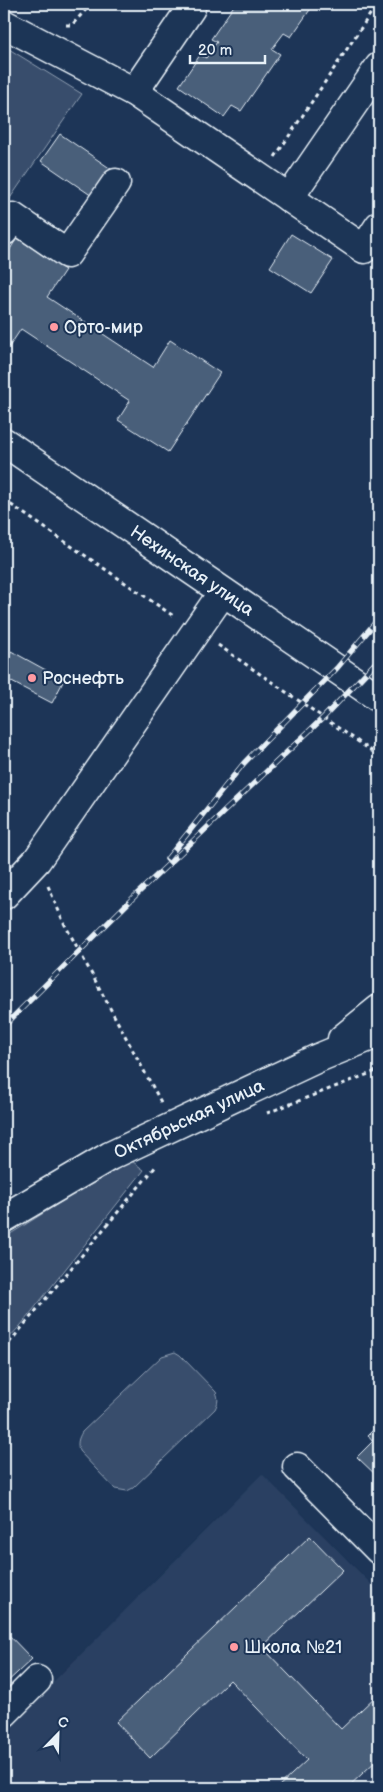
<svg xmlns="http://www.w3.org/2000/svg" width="383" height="1792" font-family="'Balsamiq Sans',sans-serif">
  <rect width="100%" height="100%" fill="#1d3557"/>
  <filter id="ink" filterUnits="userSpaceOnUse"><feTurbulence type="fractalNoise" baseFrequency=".02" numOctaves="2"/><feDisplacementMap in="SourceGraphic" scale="10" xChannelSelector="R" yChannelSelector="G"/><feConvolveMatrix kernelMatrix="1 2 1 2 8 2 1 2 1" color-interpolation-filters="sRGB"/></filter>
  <g filter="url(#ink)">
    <polygon fill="#2a4162" points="262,1474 379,1592 379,1788 4,1788 4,1731"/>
    <g fill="#374d6c" stroke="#909fb2">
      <polygon points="4,46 82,94 4,207"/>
      <polygon points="129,1159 144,1170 21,1325 4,1343 4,1238"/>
      <path d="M175,1352L180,1355L216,1392C219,1399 218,1403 215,1409L133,1488L127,1491L115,1489L79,1451C77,1443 78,1439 82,1432L162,1356Z"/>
    </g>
    <g fill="#495e7a" stroke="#e8f1f8">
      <polygon points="235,4 314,4 291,37 284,33 272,49 280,54 241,111 232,106 224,117 179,86 200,55 206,58 211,50 217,42 211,39"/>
      <polygon points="60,134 111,169 92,196 41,161"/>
      <polygon points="291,234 333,260 311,293 270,267"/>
      <polygon points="17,238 65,270 47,297 153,367 170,340 220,373 168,452 118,420 130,401 21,329 9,347 4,344 4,259"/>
      <polygon points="11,651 64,680 52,703 4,678 4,666"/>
      <polygon points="379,1424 379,1478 357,1457 373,1441 368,1435"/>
      <polygon points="310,1536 343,1570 262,1647 341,1729 379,1693 379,1758 347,1788 277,1788 307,1760 230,1680 150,1758 116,1722"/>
      <polygon points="4,1630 32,1659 4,1685"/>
    </g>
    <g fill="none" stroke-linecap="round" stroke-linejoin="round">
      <defs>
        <g id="minor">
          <polyline points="4,24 134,92 364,249 379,226"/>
          <polyline points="134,92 191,8"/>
          <polyline points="289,198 379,67"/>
          <polyline points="4,231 13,217 67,254 116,183"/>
          <polyline points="4,895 37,860 223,592"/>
          <polyline points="297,1467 379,1550"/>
          <polyline points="4,1713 37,1680"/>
        </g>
        <g id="major">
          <path id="s1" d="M4,442L379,698"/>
          <polyline points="342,1039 379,1009"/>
          <path id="s2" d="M4,1218L110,1156L318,1058L379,1033"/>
        </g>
      </defs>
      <use href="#minor" stroke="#e8f1f8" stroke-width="31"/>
      <use href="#major" stroke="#e8f1f8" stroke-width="31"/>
      <g stroke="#e8f1f8" stroke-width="3" stroke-dasharray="4 4" stroke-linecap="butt">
        <polyline points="66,25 72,25 91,4"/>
        <polyline points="275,157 377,4"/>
        <polyline points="4,500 175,617"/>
        <polyline points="218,645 379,756"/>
        <polyline points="48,886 64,923 162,1104"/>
        <polyline points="267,1113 379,1070"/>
        <polyline points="4,1349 157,1165"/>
      </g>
      <use href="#minor" stroke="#1d3557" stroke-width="28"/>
      <use href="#major" stroke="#1d3557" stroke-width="28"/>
      <defs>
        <g id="rail">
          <polyline points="167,859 244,763 337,668 379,618"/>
          <polyline points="4,1026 138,893 324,717 379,659"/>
        </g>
      </defs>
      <use href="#rail" stroke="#e8f1f8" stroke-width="5.5"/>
      <use href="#rail" stroke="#1d3557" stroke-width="4" stroke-dasharray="11" stroke-linecap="butt"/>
    </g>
  </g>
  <g fill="#ff9aa2" stroke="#1d3557" stroke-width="2">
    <circle cx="54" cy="327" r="5"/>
    <circle cx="32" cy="678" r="5"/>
    <circle cx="234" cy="1647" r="5"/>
  </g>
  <g text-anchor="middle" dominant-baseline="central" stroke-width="4" stroke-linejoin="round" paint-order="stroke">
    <g font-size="18" fill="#e8f1f8" stroke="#1d3557" text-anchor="start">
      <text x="64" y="327">Орто-мир</text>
      <text x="42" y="678">Роснефть</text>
      <text x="244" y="1647">Школа №21</text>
    </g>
    <g font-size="18" fill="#e8f1f8" stroke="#1d3557">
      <text stroke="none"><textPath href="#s1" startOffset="228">Нехинская улица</textPath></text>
      <text stroke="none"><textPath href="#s2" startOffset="210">Октябрьская улица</textPath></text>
    </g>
  </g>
  <rect width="383" height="1792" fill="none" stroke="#1d3557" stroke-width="20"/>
  <rect x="10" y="10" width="363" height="1772" fill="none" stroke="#e8f1f8" stroke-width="2" filter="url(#ink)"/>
  <g transform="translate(58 1734) rotate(23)" stroke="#1d3557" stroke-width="4" paint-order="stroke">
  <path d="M0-4L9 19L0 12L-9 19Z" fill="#e8f1f8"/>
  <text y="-8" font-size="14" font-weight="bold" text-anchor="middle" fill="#e8f1f8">С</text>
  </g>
  <path d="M190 55v8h75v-8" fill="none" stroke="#e8f1f8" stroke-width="2.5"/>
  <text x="198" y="55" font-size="15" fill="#e8f1f8" stroke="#1d3557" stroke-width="4" paint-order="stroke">20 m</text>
</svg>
